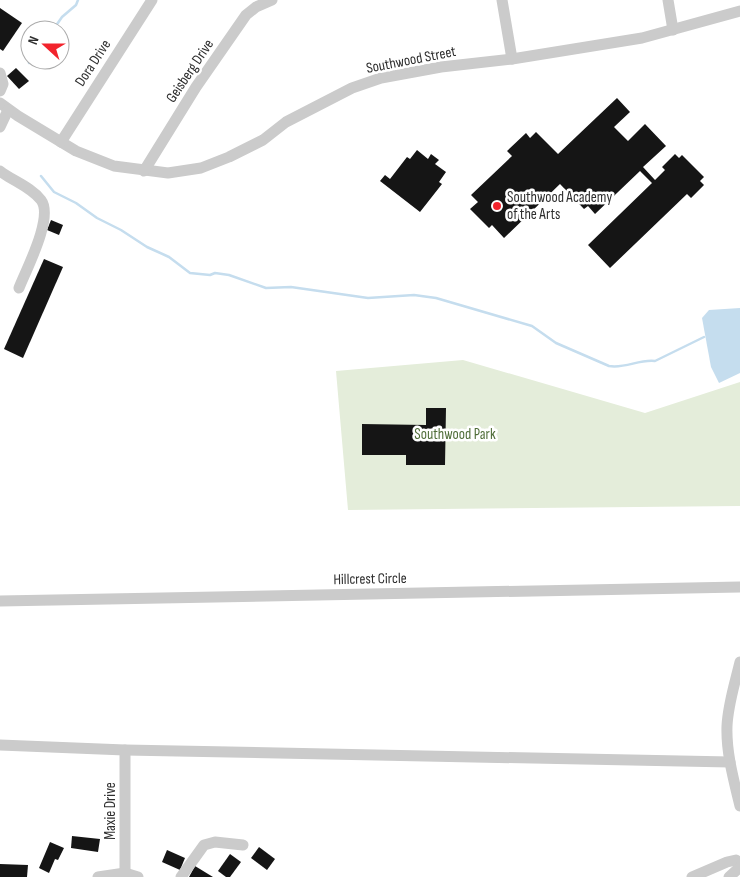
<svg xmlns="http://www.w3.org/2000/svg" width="740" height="877" font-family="'Sofia Sans Condensed',sans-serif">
  <rect width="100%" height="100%" fill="#fff"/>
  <polygon fill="#e4edda" points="463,360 645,413 740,382 740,506 348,510 336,371"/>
  <polygon fill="#c5ddee" points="740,308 740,373 719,383 711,367 702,318 709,310"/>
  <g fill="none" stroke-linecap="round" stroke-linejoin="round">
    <g stroke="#c5ddee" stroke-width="2.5">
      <polyline points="53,30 62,17 76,5 78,0"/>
      <polyline points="29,63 31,60"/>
      <path d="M41,176L54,192L76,203L97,218L121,230L147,247L169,257L190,273L210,275L215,273L229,275L266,288L291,287L368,298L414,295L436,298L532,326L556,343L609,366C625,369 639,359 655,361L704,337"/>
    </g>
  </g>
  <g fill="#151515">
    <polygon points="0,8 22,23 3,51 0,49"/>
    <polygon points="16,68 29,81 19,89 7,76"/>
    <polygon points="617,98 630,112 614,127 628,141 645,124 666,146 643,167 655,180 665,170 662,167 675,154 679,158 682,155 704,177 700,181 704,185 691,198 687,194 610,268 588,245 652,183 640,171 595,214 588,206 584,209 560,184 504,238 492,225 489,228 470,209 478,202 471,195 512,156 507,151 526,133 530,138 536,132 558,154"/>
    <polygon points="417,150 428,159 431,154 439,160 435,164 446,172 439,182 442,184 420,212 380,181 385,175 390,179 407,157 410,159"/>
    <polygon points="51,220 63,225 59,235 47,230"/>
    <polygon points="44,259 63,267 23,358 4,349"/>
    <polygon points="426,408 446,408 445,465 406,465 406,455 362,455 362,424 426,425"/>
    <polygon points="72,836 100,839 98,852 71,848"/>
    <polygon points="50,842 64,848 58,860 55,859 49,873 39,868"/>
    <polygon points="259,847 275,859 267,870 251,858"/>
    <polygon points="167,850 185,858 180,870 162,862"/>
    <polygon points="230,854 241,862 230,877 226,877 218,871"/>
    <polygon points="0,864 28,865 27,877 0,877"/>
    <polygon points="195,866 213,877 189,877"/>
  </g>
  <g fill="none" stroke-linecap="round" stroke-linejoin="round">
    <g stroke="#cbcbcb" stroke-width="11">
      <polyline points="502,0 512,59"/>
      <polyline points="668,0 673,30"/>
      <polyline points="0,73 3,84 0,91"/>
      <polyline points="0,103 18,116 76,151 114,166 168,173 201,168 229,157 263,140 286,122 352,88 381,78 441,67 512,59 642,38 740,11"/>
      <polyline points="0,127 8,110"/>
      <polyline points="61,142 152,0"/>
      <path d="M0,171C13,181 31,187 41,200C54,217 26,270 19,288"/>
      <polyline points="144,171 196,87 246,15 256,7 272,0"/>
      <polyline points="0,601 740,587"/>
      <path d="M740,662C735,683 728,704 727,726C726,753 734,781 740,806"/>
      <polyline points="0,745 125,750 730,762"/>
      <polyline points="125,750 125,873"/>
      <polyline points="98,877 125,873 138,877"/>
      <polyline points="181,877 204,845 215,842 243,845"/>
      <polyline points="692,877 727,862 736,860 740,864"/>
      <polyline points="729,877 740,867"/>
    </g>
  </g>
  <circle fill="#f2232c" stroke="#fff" stroke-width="2" cx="497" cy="206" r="5"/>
  <g text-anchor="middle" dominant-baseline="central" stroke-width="5" stroke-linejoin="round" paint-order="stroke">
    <g font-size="15" fill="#2e2e2e" stroke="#fff">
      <text transform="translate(411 60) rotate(-11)">Southwood Street</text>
      <text transform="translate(93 63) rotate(-57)">Dora Drive</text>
      <text transform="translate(190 71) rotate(-56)">Geisberg Drive</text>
      <text transform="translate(370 579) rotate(-1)">Hillcrest Circle</text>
      <text transform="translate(110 811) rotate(-90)">Maxie Drive</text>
    </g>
    <g font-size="15" fill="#2e2e2e" stroke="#fff" text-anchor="start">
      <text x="507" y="197">Southwood Academy<tspan x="507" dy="17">of the Arts</tspan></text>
    </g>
    <g font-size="15" fill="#4f6d38" stroke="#fff">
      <text x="455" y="434">Southwood Park</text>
    </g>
  </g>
  <g transform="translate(45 45) rotate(291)"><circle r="24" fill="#ffffff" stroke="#ababab"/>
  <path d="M0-4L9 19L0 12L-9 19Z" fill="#f2232c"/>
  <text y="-8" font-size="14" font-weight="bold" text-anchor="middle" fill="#2e2e2e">N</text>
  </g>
</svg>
